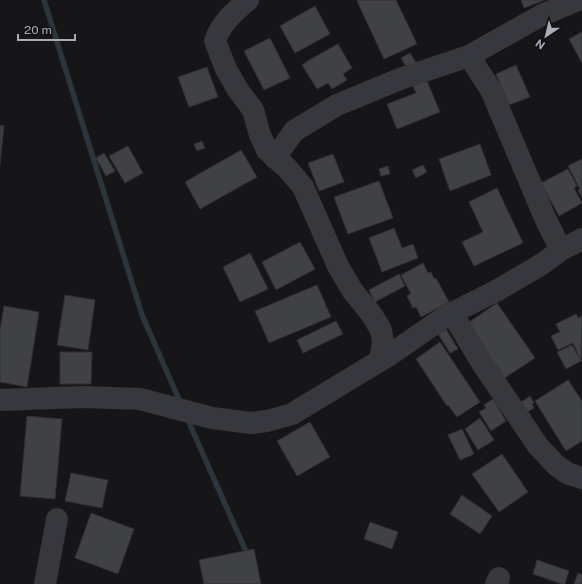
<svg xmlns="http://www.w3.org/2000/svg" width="582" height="584" font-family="'Public Sans',sans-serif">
  <rect width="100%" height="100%" fill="#161618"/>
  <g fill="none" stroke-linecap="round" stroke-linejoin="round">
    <g stroke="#2c353c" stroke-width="5.5">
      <polyline points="44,0 142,315 181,404"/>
      <polyline points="187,418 248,556"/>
    </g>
  </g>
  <g fill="#404145" stroke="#303034">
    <polygon points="358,0 396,0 417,44 384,59 357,1"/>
    <polygon points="521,0 545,0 524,8"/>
    <polygon points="315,6 330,34 295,53 280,26"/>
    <polygon points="582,32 582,63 569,39"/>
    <polygon points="270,38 290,78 264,90 244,51"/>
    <polygon points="338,44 352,68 343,74 347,80 332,89 328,83 317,89 302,65 311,59"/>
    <polygon points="410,53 417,64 408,70 401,58"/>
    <polygon points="516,65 530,97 509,105 496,74"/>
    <polygon points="207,67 218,97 189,107 178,77"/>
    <polygon points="427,81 440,112 397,129 387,104 416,93 413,86"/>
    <polygon points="0,125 4,126 0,165"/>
    <polygon points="202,141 205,148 197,151 194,144"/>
    <polygon points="480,144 491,175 450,191 439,159"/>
    <polygon points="128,146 143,173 125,183 109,156"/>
    <polygon points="241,150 257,177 200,209 185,182"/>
    <polygon points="104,153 115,171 106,176 96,158"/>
    <polygon points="333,154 344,182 319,191 308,163"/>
    <polygon points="582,159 582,198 578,190 580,189 568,166"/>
    <polygon points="423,165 427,172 416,178 412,170"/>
    <polygon points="388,166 390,174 381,176 379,169"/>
    <polygon points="568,169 577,186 574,188 582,203 559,216 541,183"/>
    <polygon points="379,181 393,218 348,234 334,197"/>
    <polygon points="497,188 523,243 474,266 462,242 483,232 469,202"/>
    <polygon points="394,228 402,248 413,244 418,258 382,272 369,238"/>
    <polygon points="300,242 315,269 276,290 262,262"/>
    <polygon points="250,253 268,289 240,302 223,267"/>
    <polygon points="423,263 428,273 431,272 434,279 436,278 449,302 421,317 416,307 413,308 407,296 411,294 401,275"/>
    <polygon points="399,274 405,286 375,302 369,290"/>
    <polygon points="317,285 331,317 269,343 255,311"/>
    <polygon points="65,295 95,300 88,350 57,345"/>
    <polygon points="497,303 535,358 503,379 465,325"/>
    <polygon points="4,306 39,312 27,387 0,382 0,330"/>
    <polygon points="576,314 578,318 582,316 581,361 573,343 558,350 551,336 560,332 556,324"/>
    <polygon points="336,321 343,334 303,353 297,340"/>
    <polygon points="446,329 458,349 450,353 438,334"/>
    <polygon points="440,342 480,402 457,417 448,405 447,406 416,359"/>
    <polygon points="572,345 581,361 566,369 557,352"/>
    <polygon points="60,352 92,352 91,384 60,384"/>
    <polygon points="568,380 582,401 582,441 566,451 535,401"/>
    <polygon points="530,396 534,403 532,404 534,408 526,413 520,403"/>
    <polygon points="493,399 506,421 491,431 479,412 486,408 484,405"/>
    <polygon points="27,416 62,419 55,499 20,496"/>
    <polygon points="480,418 494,440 478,450 465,429"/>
    <polygon points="310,422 330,457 297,476 277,441"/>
    <polygon points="462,429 474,454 460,460 448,435"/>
    <polygon points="502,454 528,492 499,512 472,474"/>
    <polygon points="71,473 108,480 102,508 65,501"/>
    <polygon points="462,495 492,516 480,534 450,514"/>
    <polygon points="91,513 134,529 118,574 75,558"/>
    <polygon points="370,522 398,532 392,549 364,539"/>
    <polygon points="254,549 261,584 204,584 199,560"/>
    <polygon points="537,560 569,571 565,584 562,584 533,574"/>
    <polygon points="578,573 582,575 582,584 574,584"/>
  </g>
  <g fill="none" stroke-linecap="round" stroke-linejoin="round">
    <g stroke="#37383d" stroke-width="22">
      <path d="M248,0C234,12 221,23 215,41L226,69L238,90L253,110L260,135L267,150L288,169L303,187L338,266L352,290L372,315L381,330L383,342L380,360"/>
      <polyline points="469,56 491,90 545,218 561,250"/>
      <polyline points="275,158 294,131 337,105 400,79 469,56 542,15 578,0"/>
      <polyline points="452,313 482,363 538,446 556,465 567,473 582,478"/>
      <polyline points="0,400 82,397 140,399 212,418 251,423 267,421 292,414 391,354 446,316 496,291 542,264 561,250 582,239"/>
      <polyline points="45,584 57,519"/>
      <polyline points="496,584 499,578"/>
    </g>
  </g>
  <g transform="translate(546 36) rotate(215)" stroke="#111113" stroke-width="3" paint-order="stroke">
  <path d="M0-3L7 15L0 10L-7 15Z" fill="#a8adb8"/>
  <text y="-6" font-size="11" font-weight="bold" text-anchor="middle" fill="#a8adb8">N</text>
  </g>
  <path d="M18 34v6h57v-6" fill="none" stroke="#a8adb8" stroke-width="2"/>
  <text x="24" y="34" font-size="12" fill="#a8adb8" stroke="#111113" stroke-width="3" paint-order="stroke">20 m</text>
</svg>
